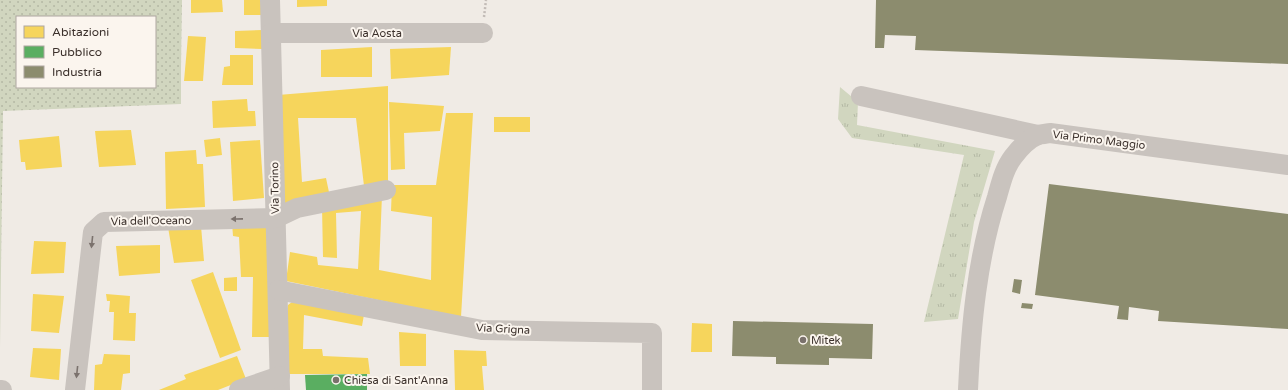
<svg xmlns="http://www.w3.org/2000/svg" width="1288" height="390" font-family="'Varela Round',sans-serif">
  <defs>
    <pattern id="grass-tufts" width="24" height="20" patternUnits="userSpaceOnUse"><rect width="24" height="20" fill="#d1d6bf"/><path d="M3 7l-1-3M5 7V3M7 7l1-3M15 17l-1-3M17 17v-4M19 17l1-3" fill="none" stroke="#b4b8a4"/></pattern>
    <pattern id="park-dots" width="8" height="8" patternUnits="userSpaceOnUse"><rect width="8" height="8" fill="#d1d6bf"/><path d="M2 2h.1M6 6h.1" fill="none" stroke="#b4b8a4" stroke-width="1.8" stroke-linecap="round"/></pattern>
  </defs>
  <rect width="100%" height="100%" fill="#f0ebe5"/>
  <polygon fill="url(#grass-tufts)" points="840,87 858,102 857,125 995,151 974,222 958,319 924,322 964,155 852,138 838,119"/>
  <path fill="url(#park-dots)" fill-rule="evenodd" d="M0,0H182L181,68V104L3,111L0,349ZM17,17H155V87H17Z"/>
  <g fill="#f6d55c">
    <polygon points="191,0 222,0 223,12 191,13"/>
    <polygon points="244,0 261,0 262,15 244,15"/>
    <polygon points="297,0 327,0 327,6 297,7"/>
    <polygon points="262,30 262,49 235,48 235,31"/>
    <polygon points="188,36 206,37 203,81 184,81"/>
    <polygon points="372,47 372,77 321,77 321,50"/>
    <polygon points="451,47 449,75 391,79 390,49"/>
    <polygon points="230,55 253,55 253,85 222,85 224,67 230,66"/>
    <polygon points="388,86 388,182 364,186 356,118 298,118 302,182 326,178 330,197 281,207 278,95"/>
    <polygon points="247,99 248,111 255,111 256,126 213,128 212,101"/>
    <polygon points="389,102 444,106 440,131 404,133 405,169 391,170"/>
    <polygon points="446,113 473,113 461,317 286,281 290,252 317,257 318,265 358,269 361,211 336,213 337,258 323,257 322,206 382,195 379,270 431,280 432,217 391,211 392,185 436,185"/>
    <rect x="494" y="117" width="36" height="15"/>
    <polygon points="131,130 136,165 99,167 95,131"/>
    <polygon points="59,136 62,167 26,170 25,162 21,162 19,140"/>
    <polygon points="220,138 222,155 206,157 204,140"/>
    <polygon points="260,140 264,198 233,201 230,142"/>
    <polygon points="196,150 197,164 203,164 205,207 166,209 165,152"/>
    <polygon points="270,221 269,337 252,337 253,277 241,277 239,237 233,236 232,223"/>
    <polygon points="201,226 204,261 174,263 168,227"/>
    <polygon points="34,241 66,242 64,273 31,274"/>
    <polygon points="160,245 160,273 119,276 116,246"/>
    <polygon points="213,272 241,350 220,358 191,280"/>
    <polygon points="237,277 237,291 224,291 224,278"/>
    <polygon points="33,294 64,296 59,333 31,331"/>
    <polygon points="106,294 130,296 129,313 136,313 135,341 113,340 114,312 109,312 110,301 107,301"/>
    <polygon points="296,299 365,309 362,326 304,315 303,349 322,349 323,356 368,358 370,374 283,374 285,329 288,305"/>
    <polygon points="692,323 712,324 712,352 691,352"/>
    <polygon points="399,332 426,334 426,366 400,366"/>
    <polygon points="33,348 61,349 59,380 30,377"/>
    <polygon points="454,350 486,351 487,366 482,366 484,390 455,390"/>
    <polygon points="104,354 130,355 130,373 123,374 121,390 94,390 95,365 102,364"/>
    <polygon points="237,356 246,379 218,390 159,390 186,379 184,375"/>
  </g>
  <polygon fill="#5aae61" points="367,374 367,390 306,390 305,375"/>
  <g fill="#8c8c6e">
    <polygon points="876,0 1288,0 1288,64 915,50 916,36 885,35 884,48 875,48"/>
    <polygon points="1049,184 1288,214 1288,329 1158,321 1159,311 1129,307 1128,320 1117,319 1119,306 1035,295"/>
    <polygon points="1014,279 1022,280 1020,294 1012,292"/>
    <polygon points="1022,303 1033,304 1032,309 1021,308"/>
    <polygon points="733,321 873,324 872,359 829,358 829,365 776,364 776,357 732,356"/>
  </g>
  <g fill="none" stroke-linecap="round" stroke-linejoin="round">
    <polyline stroke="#c2bbb6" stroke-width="2.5" stroke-dasharray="2 2" stroke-linecap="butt" points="484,17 486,0"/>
    <g stroke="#c9c3be" stroke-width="20">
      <polyline points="270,0 280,390"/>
      <polyline points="271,33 483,33"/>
      <polyline points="861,96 1038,135"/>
      <polyline points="278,290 482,330 652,333 652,390"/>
      <polyline points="0,390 2,390"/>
      <polyline points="75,390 93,232 104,222 276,218 297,208 386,190"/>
      <polyline points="239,390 280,376"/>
      <path d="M968,390C971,325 977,259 997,197C1001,183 1004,169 1013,157C1019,149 1028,139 1038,135C1041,134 1046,134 1050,133L1288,165"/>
    </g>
  </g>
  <defs><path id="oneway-solid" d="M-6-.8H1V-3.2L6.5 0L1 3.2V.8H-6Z"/></defs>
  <g fill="#7b726d">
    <use href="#oneway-solid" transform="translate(237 219) rotate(179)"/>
    <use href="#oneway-solid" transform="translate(92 242) rotate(96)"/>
    <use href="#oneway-solid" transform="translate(77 372) rotate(96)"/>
  </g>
  <g fill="#7a716c" stroke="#fbf5ee" stroke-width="1.5">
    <circle cx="803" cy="340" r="4"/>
    <circle cx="336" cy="380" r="4"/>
  </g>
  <g text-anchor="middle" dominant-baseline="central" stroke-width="4" stroke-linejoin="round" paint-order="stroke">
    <g font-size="11" fill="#3b302b" stroke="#fbf5ee">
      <text x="377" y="33">Via Aosta</text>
      <text transform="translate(1099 140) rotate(7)">Via Primo Maggio</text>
      <text transform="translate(275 188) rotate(-91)">Via Torino</text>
      <text transform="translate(151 221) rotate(-1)">Via dell'Oceano</text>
      <text transform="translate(503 329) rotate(3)">Via Grigna</text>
    </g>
    <g font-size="11" fill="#3b302b" stroke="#fbf5ee" text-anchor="start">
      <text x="811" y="340">Mitek</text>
      <text x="344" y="380">Chiesa di Sant'Anna</text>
    </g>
  </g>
  <rect x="16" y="16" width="140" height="72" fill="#fbf5ee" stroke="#aea6a0"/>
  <rect x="24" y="26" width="20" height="12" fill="#f6d55c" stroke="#aea6a0"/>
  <text x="52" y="36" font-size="12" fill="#3b302b">Abitazioni</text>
  <rect x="24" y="46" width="20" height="12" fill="#5aae61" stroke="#aea6a0"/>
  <text x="52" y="56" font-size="12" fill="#3b302b">Pubblico</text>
  <rect x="24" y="66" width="20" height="12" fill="#8c8c6e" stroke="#aea6a0"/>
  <text x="52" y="76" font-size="12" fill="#3b302b">Industria</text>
</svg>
